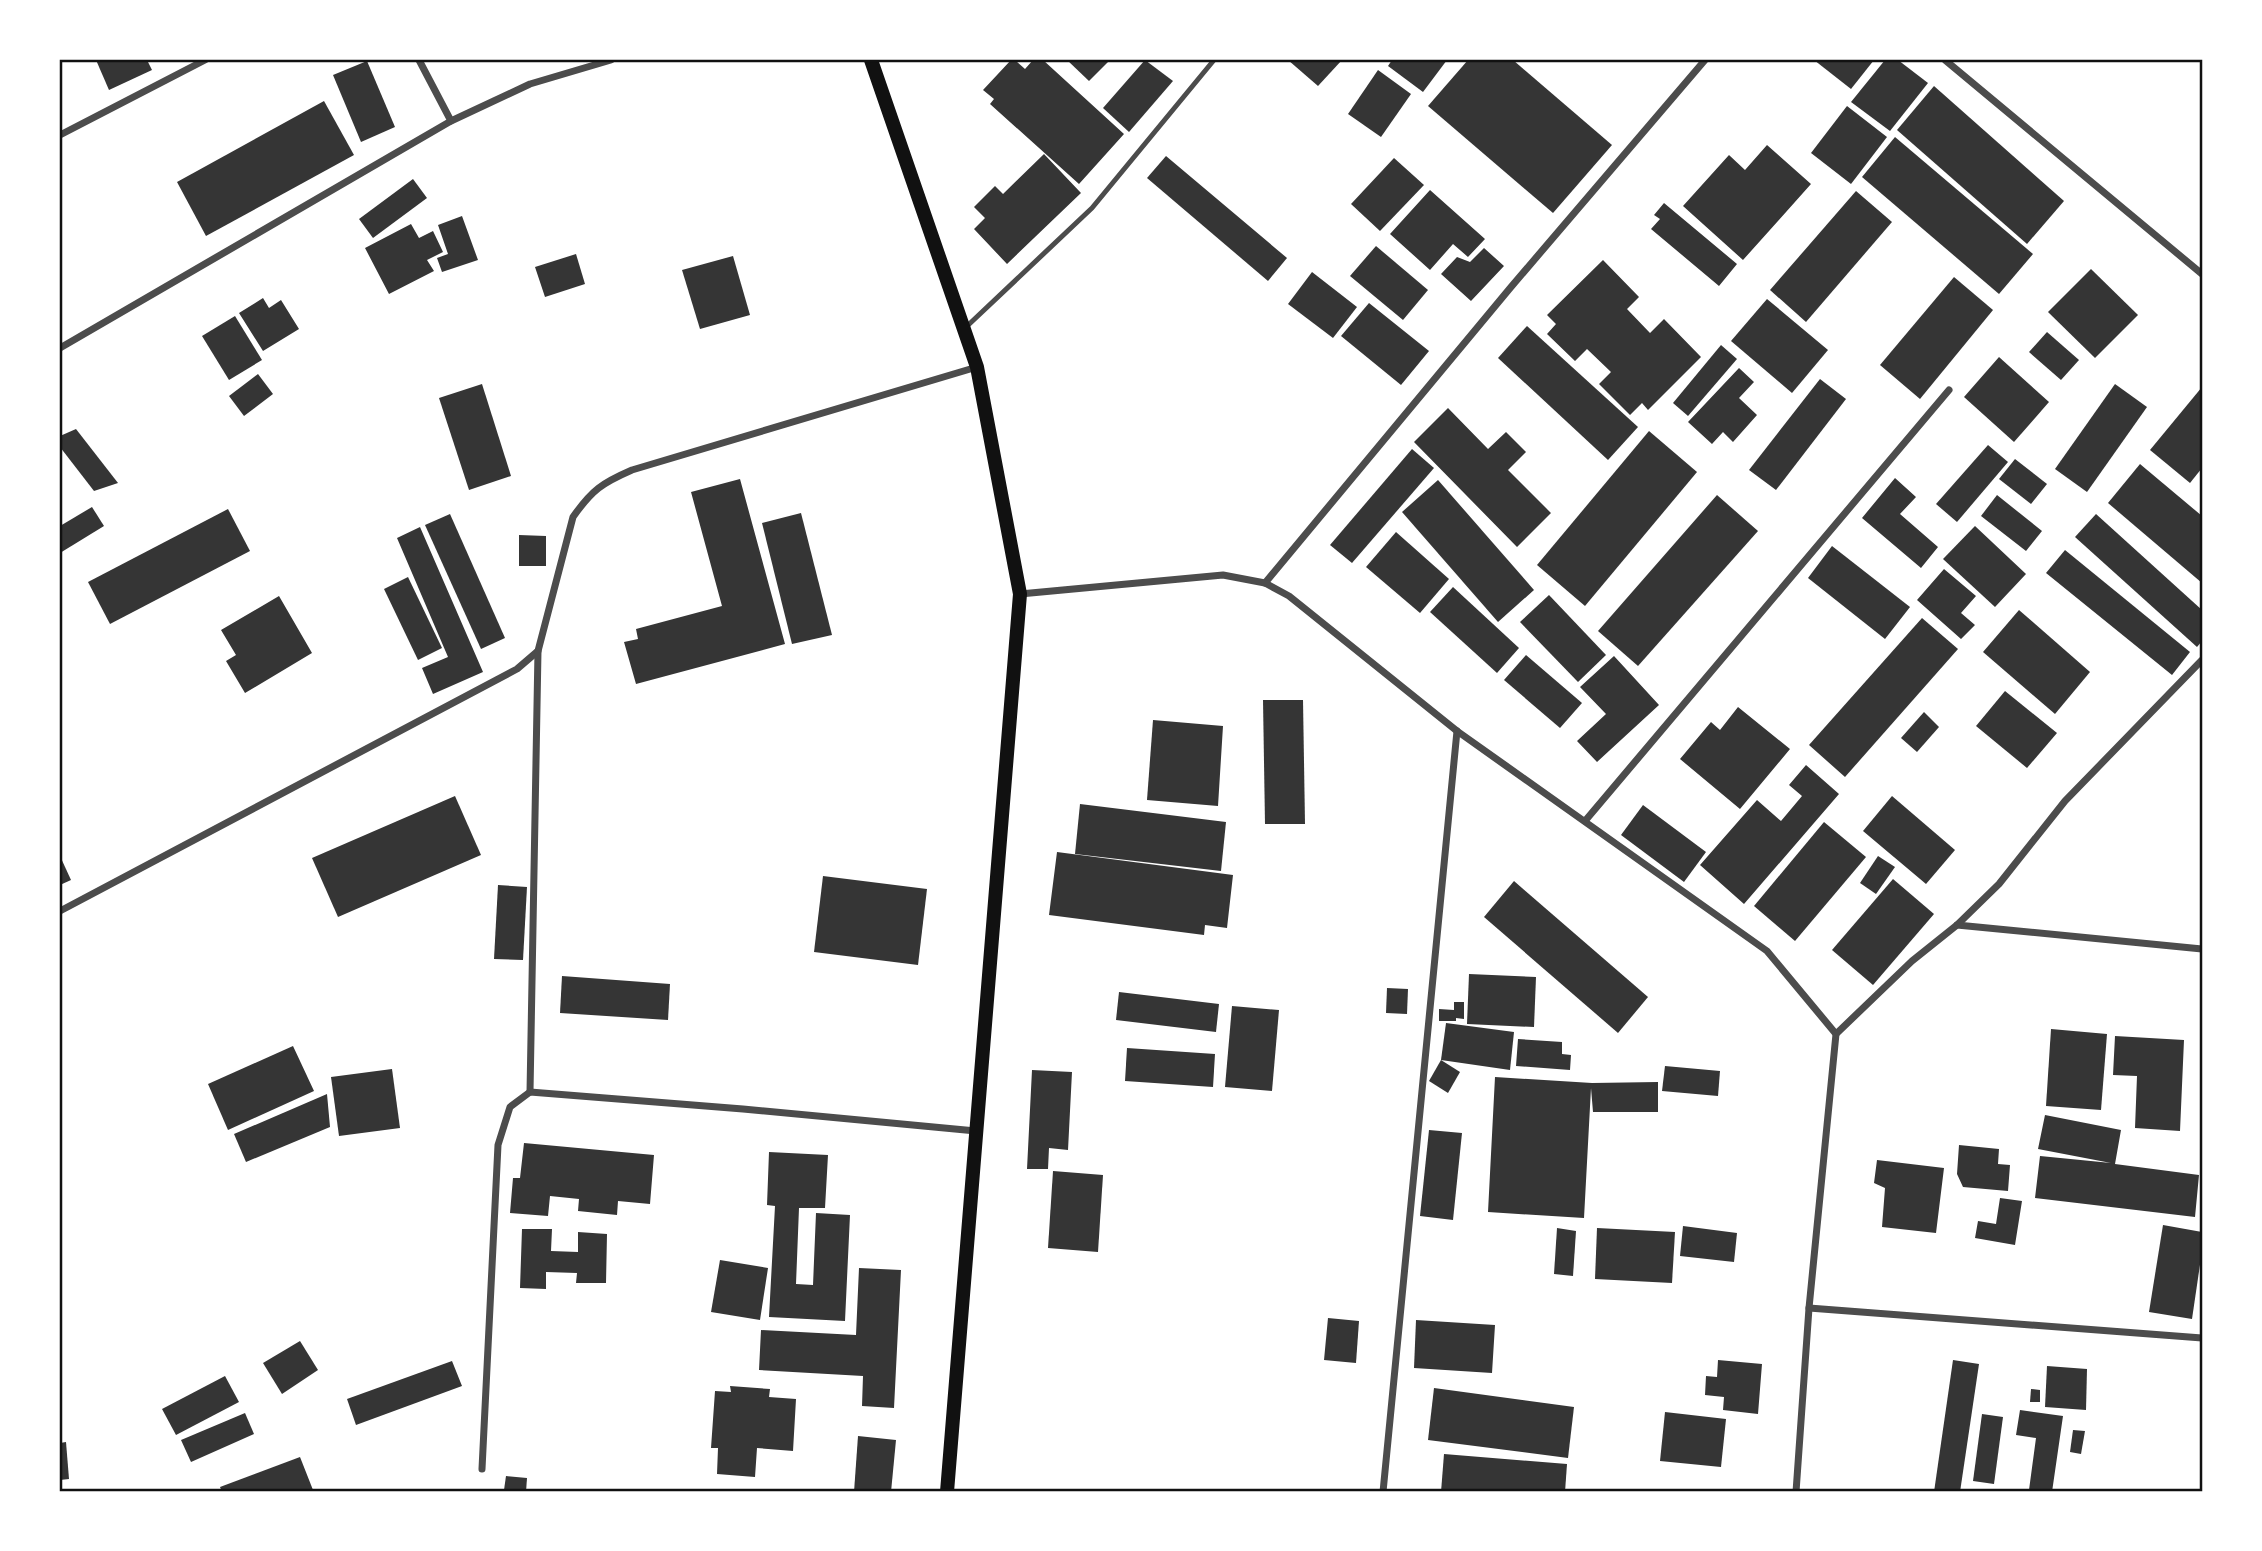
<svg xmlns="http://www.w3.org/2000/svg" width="2262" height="1551" font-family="'Alegreya Sans',sans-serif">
  <rect width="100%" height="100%" fill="#fff"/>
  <g fill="#353535">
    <polygon points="96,60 147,60 152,70 109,90"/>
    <polygon points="1011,60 1015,60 1025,69 1033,60 1043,60 1124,134 1079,184 990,104 994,99 983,90"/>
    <polygon points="1067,60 1110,60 1089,81"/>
    <polygon points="1145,60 1173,81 1129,132 1103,108"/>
    <polygon points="1288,60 1342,60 1318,86"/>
    <polygon points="1392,60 1447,60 1423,92 1388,66"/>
    <polygon points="1468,60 1513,60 1612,145 1553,213 1428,106"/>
    <polygon points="1814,60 1874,60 1851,89"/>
    <polygon points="1885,60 1898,60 1928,83 1890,131 1851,102"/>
    <polygon points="367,61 395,127 361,142 333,75"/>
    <polygon points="1378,70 1411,94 1381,137 1348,114"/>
    <polygon points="1934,86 2064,201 2027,244 1897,130"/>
    <polygon points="324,101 354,155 206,236 177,182"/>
    <polygon points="1847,106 1887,137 1851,184 1811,153"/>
    <polygon points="1895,137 2033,254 1999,294 1862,177"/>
    <polygon points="1767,145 1811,184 1743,260 1683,206 1729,155 1745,170"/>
    <polygon points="1044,154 1081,193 1007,264 974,229 985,218 974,207 995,186 1003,194"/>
    <polygon points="1166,156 1287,258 1268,281 1147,178"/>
    <polygon points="1394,158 1424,185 1380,231 1351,204"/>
    <polygon points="413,179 427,198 373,238 359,219"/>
    <polygon points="1430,190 1485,239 1468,257 1453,244 1430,270 1390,234"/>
    <polygon points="1856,191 1892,222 1806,322 1770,290"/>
    <polygon points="1664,203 1737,264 1719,286 1651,229 1660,219 1654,215"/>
    <polygon points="462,216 478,260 442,272 437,258 448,254 438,225"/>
    <polygon points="411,224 419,238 433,231 443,252 427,260 434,271 389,294 365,248"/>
    <polygon points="1376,246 1428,290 1403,320 1350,276"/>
    <polygon points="1484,248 1504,266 1471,301 1441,274 1457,257 1470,262"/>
    <polygon points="576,254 585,284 545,297 535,267"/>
    <polygon points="733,256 750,315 700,329 682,270"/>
    <polygon points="1603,260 1639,297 1627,309 1650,333 1664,319 1701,357 1648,410 1642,403 1630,415 1599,384 1611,372 1587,349 1575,361 1547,334 1556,324 1547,315"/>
    <polygon points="2091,269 2138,315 2095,358 2048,312"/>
    <polygon points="1312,272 1357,307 1333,338 1288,304"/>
    <polygon points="1954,277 1993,310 1920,399 1880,365"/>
    <polygon points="263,298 269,308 281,300 299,329 263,351 239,313"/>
    <polygon points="1767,299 1828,350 1792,393 1731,341"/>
    <polygon points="1369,303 1429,351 1401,385 1341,336"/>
    <polygon points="235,316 262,360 229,380 202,336"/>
    <polygon points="1527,326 1638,427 1608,460 1498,358"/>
    <polygon points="2047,332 2079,360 2061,380 2029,352"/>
    <polygon points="1721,345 1737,359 1688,416 1673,403"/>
    <polygon points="1999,357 2049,402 2014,442 1964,397"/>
    <polygon points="1739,368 1754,382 1739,398 1757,415 1733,442 1723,432 1712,444 1688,422"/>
    <polygon points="258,374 273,394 244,416 229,396"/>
    <polygon points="1820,379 1846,399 1776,490 1749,470"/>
    <polygon points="482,384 511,476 469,490 439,398"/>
    <polygon points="2115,384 2147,407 2087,492 2055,469"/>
    <polygon points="2202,387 2202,468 2190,483 2150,450"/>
    <polygon points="1448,408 1488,449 1506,432 1526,452 1508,470 1551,513 1517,547 1414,442"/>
    <polygon points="76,429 118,483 94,491 60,447 60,436"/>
    <polygon points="1649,431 1697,472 1585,606 1537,565"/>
    <polygon points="1988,445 2008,462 1957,522 1936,504"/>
    <polygon points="1412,449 1434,468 1352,563 1330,545"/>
    <polygon points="2015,459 2047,484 2031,504 1999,479"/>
    <polygon points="2140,464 2202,516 2202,583 2108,503"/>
    <polygon points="1895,478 1916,497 1900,514 1938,547 1921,568 1862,518"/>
    <polygon points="740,479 785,644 636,684 624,642 638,639 636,629 722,606 691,492"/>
    <polygon points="1438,480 1534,590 1498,622 1402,512"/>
    <polygon points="1717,495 1758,531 1638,666 1598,631"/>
    <polygon points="1997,495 2042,531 2026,551 1981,516"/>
    <polygon points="92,507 104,526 60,553 60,526"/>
    <polygon points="228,509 250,551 110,624 88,582"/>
    <polygon points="801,513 832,635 792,644 762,523"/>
    <polygon points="450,514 505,638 481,649 425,525"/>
    <polygon points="2096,514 2202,610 2202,641 2197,647 2075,537"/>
    <polygon points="1975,526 2026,574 1995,607 1943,559"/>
    <polygon points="420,527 483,672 433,694 422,668 448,657 397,538"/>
    <polygon points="1396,532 1449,579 1420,613 1366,567"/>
    <polygon points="519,535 546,536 546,566 519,566"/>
    <polygon points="1832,546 1910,607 1885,639 1808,578"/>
    <polygon points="2065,550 2190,652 2172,675 2046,573"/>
    <polygon points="1944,569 1976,596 1961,613 1975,625 1961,639 1917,600"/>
    <polygon points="408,577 442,648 418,660 384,589"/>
    <polygon points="1453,587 1519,648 1497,673 1430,612"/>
    <polygon points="1549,595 1606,655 1578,682 1520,622"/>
    <polygon points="279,596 312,653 245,693 226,661 236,655 221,630"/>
    <polygon points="2019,610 2090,672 2055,714 1983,652"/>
    <polygon points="1922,618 1958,649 1845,777 1809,745"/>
    <polygon points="1526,655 1582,703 1560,728 1504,680"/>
    <polygon points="1614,656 1659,705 1597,762 1577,741 1606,714 1580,687"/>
    <polygon points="2005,691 2057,733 2027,768 1976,726"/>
    <polygon points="1263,700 1303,700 1305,824 1265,824"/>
    <polygon points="1738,707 1790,749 1740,809 1680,759 1711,722 1720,730"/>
    <polygon points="1924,712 1939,727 1917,752 1901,738"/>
    <polygon points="1153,720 1223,726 1218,806 1147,800"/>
    <polygon points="1806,765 1839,794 1744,904 1700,865 1757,800 1781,821 1802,796 1789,785"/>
    <polygon points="455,796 481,855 338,917 312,858"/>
    <polygon points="1892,796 1955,850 1926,884 1863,831"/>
    <polygon points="1080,804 1226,822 1221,871 1075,854"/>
    <polygon points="1643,805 1706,852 1684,882 1621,835"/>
    <polygon points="1824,822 1866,857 1795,941 1754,906"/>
    <polygon points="1057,852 1233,875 1227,928 1205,925 1204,935 1049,915"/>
    <polygon points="60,856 71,880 60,885"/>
    <polygon points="1878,856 1895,867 1876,894 1860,883"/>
    <polygon points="823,876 927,889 918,965 814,952"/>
    <polygon points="1893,879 1934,914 1873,985 1832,950"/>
    <polygon points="1514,881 1648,997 1618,1033 1484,917"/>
    <polygon points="498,885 527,887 523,960 494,959"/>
    <polygon points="1469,974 1536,977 1534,1027 1467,1024"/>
    <polygon points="562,976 670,984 668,1020 560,1013"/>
    <polygon points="1387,988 1408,989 1407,1014 1386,1013"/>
    <polygon points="1119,992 1219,1004 1216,1032 1116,1020"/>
    <polygon points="1454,1002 1464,1002 1464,1019 1456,1018 1456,1021 1439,1021 1439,1009 1454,1010"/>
    <polygon points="1232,1006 1279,1010 1272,1091 1225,1087"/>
    <polygon points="1446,1023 1514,1032 1510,1070 1441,1060"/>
    <polygon points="2051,1029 2107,1034 2101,1110 2046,1106"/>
    <polygon points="2115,1036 2184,1040 2180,1131 2135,1128 2137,1076 2113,1075"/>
    <polygon points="1518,1039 1562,1042 1562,1054 1571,1055 1570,1070 1516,1066"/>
    <polygon points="293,1046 314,1091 228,1130 208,1084"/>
    <polygon points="1127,1048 1215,1054 1213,1087 1125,1081"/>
    <polygon points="1441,1060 1460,1072 1448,1093 1429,1081"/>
    <polygon points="1665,1066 1720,1071 1718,1096 1662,1091"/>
    <polygon points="392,1069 400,1128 339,1136 331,1077"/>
    <polygon points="1032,1070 1072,1072 1068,1150 1049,1148 1048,1169 1027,1169"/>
    <polygon points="1495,1077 1592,1083 1658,1082 1658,1112 1593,1112 1591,1088 1584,1218 1488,1212"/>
    <polygon points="327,1094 330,1127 246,1162 234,1134"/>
    <polygon points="2045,1115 2121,1130 2115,1164 2199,1175 2195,1217 2035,1198 2040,1156 2111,1163 2038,1149"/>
    <polygon points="1429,1130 1462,1133 1453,1220 1420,1216"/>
    <polygon points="524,1143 654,1155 650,1204 618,1201 617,1215 578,1211 579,1199 550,1196 548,1216 510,1213 513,1178 520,1178"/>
    <polygon points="1959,1145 1999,1149 1998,1164 2010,1165 2008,1191 1963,1187 1957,1174"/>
    <polygon points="769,1152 828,1155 825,1208 799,1208 796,1284 813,1285 816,1213 850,1215 845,1321 769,1317 775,1206 767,1205"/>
    <polygon points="1877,1160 1944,1168 1936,1233 1882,1227 1885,1188 1874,1183"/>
    <polygon points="1053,1171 1103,1175 1098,1252 1048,1248"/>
    <polygon points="2000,1198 2022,1201 2015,1245 1975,1238 1978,1221 1996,1224"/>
    <polygon points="2163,1225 2202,1232 2202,1251 2192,1319 2149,1312"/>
    <polygon points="1683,1226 1737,1233 1734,1262 1680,1256"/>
    <polygon points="1557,1228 1576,1231 1573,1276 1554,1274"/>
    <polygon points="1597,1228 1675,1232 1672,1283 1595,1279"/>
    <polygon points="522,1229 552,1229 551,1251 578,1252 578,1232 607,1234 606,1283 576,1283 577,1273 546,1272 546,1289 520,1288"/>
    <polygon points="720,1260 768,1268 760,1320 711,1312"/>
    <polygon points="859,1268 901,1270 894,1408 862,1406 863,1376 759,1370 761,1330 856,1335"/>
    <polygon points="1328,1318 1359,1321 1356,1363 1324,1360"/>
    <polygon points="1416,1320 1495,1325 1492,1373 1414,1368"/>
    <polygon points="300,1341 318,1370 282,1394 263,1363"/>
    <polygon points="1718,1360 1762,1364 1758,1414 1723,1410 1724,1397 1705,1395 1706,1376 1717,1377"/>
    <polygon points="1953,1360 1979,1364 1960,1492 1934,1492"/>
    <polygon points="452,1361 462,1386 356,1425 347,1399"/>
    <polygon points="2047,1366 2087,1369 2086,1410 2045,1407"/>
    <polygon points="225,1376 239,1402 176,1435 162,1409"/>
    <polygon points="730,1386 770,1389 769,1397 796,1399 793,1451 757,1448 755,1477 717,1474 718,1448 711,1448 715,1391 731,1392"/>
    <polygon points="1434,1388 1574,1407 1568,1458 1428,1440"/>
    <polygon points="2031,1389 2040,1390 2040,1402 2030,1402"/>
    <polygon points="2020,1410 2063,1416 2052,1492 2029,1490 2036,1438 2016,1435"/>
    <polygon points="1665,1412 1726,1419 1721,1467 1660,1461"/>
    <polygon points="245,1413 254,1434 191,1462 181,1440"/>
    <polygon points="1982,1414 2003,1417 1994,1484 1973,1481"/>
    <polygon points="2073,1430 2085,1431 2081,1454 2070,1452"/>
    <polygon points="858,1436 896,1440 891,1492 854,1492"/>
    <polygon points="66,1442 69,1479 60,1480 60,1443"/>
    <polygon points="1444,1454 1567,1464 1565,1492 1441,1492"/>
    <polygon points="300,1457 313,1490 222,1492 220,1487"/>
    <polygon points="506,1476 527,1478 526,1492 504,1490"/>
  </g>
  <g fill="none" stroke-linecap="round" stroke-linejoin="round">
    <polyline stroke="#4c4c4c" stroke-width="5" points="964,329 1092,208 1214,60"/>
    <g stroke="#4c4c4c" stroke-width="7">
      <polyline points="419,60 451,121"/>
      <polyline points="1945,60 2202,274"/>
      <polyline points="60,135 205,60"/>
      <polyline points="60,348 451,121 530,84 611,60"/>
      <polyline points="1265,583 1511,287 1705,60"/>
      <polyline points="1020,594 1223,575 1265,583 1289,596 1457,731 1767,951 1836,1034 1809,1308 1796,1492"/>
      <polyline points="1585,821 1949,390"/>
      <path d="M60,911L517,669L538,651L573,517C592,490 602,483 632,470L977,367"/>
      <polyline points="1957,925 2202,949"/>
      <polyline points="1836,1034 1912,961 1957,925 1999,884 2065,801 2202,660"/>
      <polyline points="530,1092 538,651"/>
      <polyline points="1809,1308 2202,1338"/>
      <polyline points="482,1469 498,1145 510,1107 530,1092 743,1109 976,1131"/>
      <polyline points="1383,1492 1457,731"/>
    </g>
    <polyline stroke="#111" stroke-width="14" points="871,60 977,367 1020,594 947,1492"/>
  </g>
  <rect width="2262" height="1551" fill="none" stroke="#ffffff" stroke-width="122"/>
  <rect x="61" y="61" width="2140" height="1429" fill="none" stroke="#111" stroke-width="2.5"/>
</svg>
